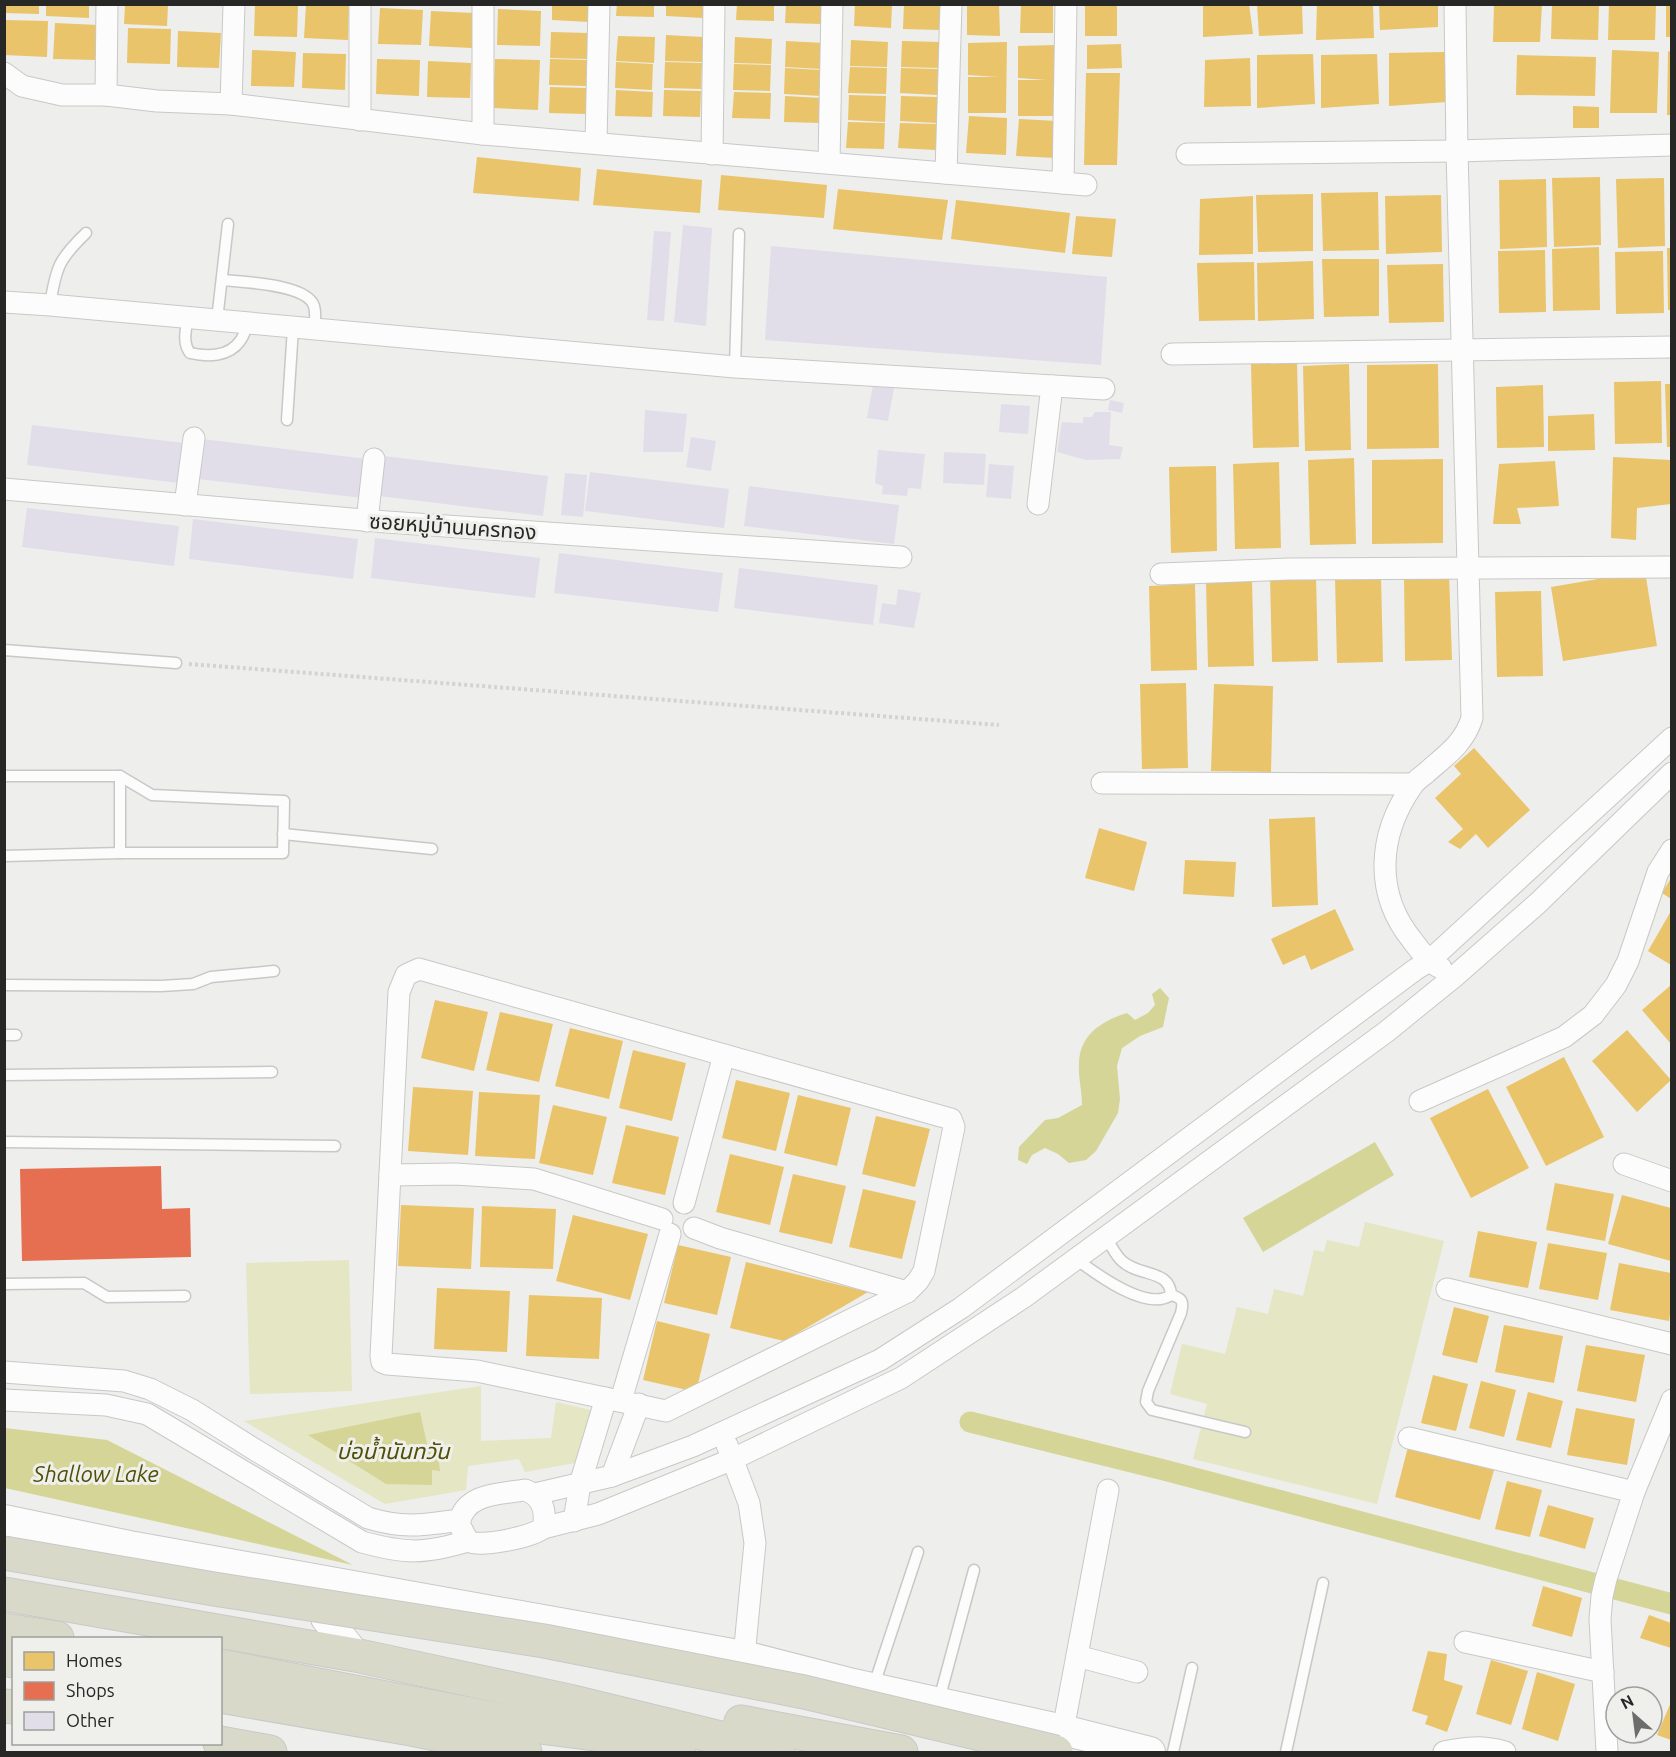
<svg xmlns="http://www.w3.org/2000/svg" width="1676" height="1757" font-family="Ubuntu,'Noto Sans Thai',sans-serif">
  <rect width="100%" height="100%" fill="#eeeeec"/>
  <g fill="#e5e6c3">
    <polygon points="1365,1222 1444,1241 1377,1504 1193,1459 1207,1404 1170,1394 1182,1344 1225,1354 1237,1307 1268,1314 1274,1289 1303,1296 1314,1250 1324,1252 1327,1240 1359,1247"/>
    <polygon points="349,1260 352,1391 250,1394 246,1263"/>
    <polygon points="481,1386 481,1441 551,1438 556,1402 595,1411 575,1463 525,1472 519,1459 468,1466 466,1490 385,1504 244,1421"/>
  </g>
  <g fill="#d4d596">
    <path d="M1160,988L1169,998L1163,1027L1140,1036L1122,1048L1117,1066L1120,1099L1118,1113L1096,1151L1086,1160L1069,1163L1058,1154L1045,1148L1032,1155L1027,1164L1018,1160L1019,1147L1045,1120L1058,1118L1082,1105C1082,1091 1078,1076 1079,1063C1080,1034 1102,1021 1127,1013L1135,1020L1148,1013L1155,1005L1152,994Z"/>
    <polygon points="1375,1142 1394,1175 1263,1252 1243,1218"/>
    <polygon points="420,1412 428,1449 437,1448 440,1471 432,1470 432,1485 386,1484 308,1435"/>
    <polygon points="5,1428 107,1440 353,1565 5,1488"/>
  </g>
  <g fill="#e9c46a">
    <polygon points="4,4 39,4 39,14 4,13"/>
    <polygon points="46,4 89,4 89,18 46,16"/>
    <polygon points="255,4 298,4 297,37 254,36"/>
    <polygon points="552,4 590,4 589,22 552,20"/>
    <polygon points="617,4 654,4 654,17 616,16"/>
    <polygon points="666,4 704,4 703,18 666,16"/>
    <polygon points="737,4 774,4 774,21 736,20"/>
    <polygon points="786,4 823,4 822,24 785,23"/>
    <polygon points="855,4 892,4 891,28 854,26"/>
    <polygon points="904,4 941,4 940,30 903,29"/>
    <polygon points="967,4 999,4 1000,36 967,35"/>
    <polygon points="1021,4 1053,4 1053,33 1020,33"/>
    <rect x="1085" y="4" width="32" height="32"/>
    <polygon points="1203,4 1249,4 1253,34 1203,37"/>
    <polygon points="1257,4 1302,4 1303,34 1259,36"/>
    <polygon points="1317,4 1373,4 1374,38 1316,40"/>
    <polygon points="1379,4 1438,4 1438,27 1380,30"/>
    <polygon points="1494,4 1542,4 1540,42 1493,42"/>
    <polygon points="1552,4 1599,4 1598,40 1551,39"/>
    <polygon points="1609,4 1656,4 1655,40 1608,40"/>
    <rect x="1666" y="4" width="5" height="33"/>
    <polygon points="125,5 168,5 167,26 124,24"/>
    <polygon points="306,5 349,5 348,40 304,38"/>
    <polygon points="380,8 423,10 421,45 378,44"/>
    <polygon points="498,9 541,11 540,46 497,45"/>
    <polygon points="431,11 474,13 472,48 429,46"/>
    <polygon points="5,20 48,21 47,57 4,55"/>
    <polygon points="55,23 98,25 97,60 53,59"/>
    <polygon points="128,28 171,29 170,64 127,63"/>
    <polygon points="178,31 221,33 219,68 177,67"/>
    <polygon points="551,32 588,33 587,59 550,58"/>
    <polygon points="666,35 703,37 702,62 665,61"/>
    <polygon points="618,36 655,37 654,63 616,61"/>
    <polygon points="735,37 772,39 771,64 734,63"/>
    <polygon points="851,40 888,42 887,67 850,66"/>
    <polygon points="786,41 824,43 822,69 785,67"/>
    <polygon points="902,41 940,42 938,68 901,67"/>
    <polygon points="1007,42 1006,113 968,113 968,77 998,77 968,75 968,43"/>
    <polygon points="1121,44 1122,68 1087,69 1087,45"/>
    <polygon points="1056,45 1055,116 1018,116 1018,80 1046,80 1018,78 1018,46"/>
    <polygon points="252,50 296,52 294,87 251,86"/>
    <polygon points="1612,50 1659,52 1657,113 1610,113"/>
    <polygon points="1668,51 1671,52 1671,115 1667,115"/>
    <polygon points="1445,52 1447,102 1389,106 1389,53"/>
    <polygon points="303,53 346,54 345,90 302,88"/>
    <polygon points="1313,54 1315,104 1257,108 1257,55"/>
    <polygon points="1377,54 1379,104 1321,108 1321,55"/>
    <polygon points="1517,55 1596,57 1595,96 1516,95"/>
    <polygon points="1250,58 1251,106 1204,107 1205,60"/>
    <polygon points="377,59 420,60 419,96 376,94"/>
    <polygon points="495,59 540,60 538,110 493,108"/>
    <polygon points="550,59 587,60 586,86 549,85"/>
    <polygon points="428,61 471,63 470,98 427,97"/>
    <polygon points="616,62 653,64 652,90 615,88"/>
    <polygon points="665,62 702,63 701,89 664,88"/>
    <polygon points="734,64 771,65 770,91 733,90"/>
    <polygon points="850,67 887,68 886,94 848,93"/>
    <polygon points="785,68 822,70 821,96 784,94"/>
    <polygon points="901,68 938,69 937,95 900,93"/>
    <polygon points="1086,73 1120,73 1117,165 1084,165"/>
    <polygon points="550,87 587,88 586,114 549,113"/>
    <polygon points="616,90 653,92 652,117 615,116"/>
    <polygon points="664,90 701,91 700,117 663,116"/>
    <polygon points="734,92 771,93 770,119 732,118"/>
    <polygon points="849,95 886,96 885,122 848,120"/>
    <polygon points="785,96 822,98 821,123 784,122"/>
    <polygon points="901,96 938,97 937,123 900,121"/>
    <polygon points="1573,106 1599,107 1599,128 1573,128"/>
    <polygon points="969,116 1007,118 1006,155 966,153"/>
    <polygon points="1019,119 1057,121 1056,158 1016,156"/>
    <polygon points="848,122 885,123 884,149 846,148"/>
    <polygon points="900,123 937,124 936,150 898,148"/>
    <polygon points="477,157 581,168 579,201 473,193"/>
    <polygon points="597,169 702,180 700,213 593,205"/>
    <polygon points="721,175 827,185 824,218 718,210"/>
    <polygon points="1600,177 1601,245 1554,247 1552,178"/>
    <polygon points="1664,178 1665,246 1618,248 1616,179"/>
    <polygon points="1546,179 1547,247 1500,249 1499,180"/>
    <polygon points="838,189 948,200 942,240 833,229"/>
    <polygon points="1378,192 1379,250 1323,251 1321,193"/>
    <polygon points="1313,194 1313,251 1258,252 1256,195"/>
    <polygon points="1441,195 1442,252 1386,254 1385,196"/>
    <polygon points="1253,196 1253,254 1199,255 1200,199"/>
    <polygon points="956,200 1070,213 1065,253 951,239"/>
    <polygon points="1076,216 1116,219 1112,257 1072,254"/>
    <polygon points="1599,247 1600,310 1553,311 1552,249"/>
    <polygon points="1667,248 1671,248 1671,310 1668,310"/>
    <polygon points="1545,250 1546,312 1499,313 1498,251"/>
    <polygon points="1663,251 1664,313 1616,314 1615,252"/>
    <polygon points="1322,259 1379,259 1379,316 1324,317"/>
    <polygon points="1313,261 1314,319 1258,321 1257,263"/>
    <polygon points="1254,262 1255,320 1199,321 1197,263"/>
    <polygon points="1443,264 1444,322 1389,323 1387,265"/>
    <polygon points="1297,362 1299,447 1253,448 1251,363"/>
    <polygon points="1349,364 1351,450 1305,451 1303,366"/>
    <polygon points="1438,364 1439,448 1367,449 1367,365"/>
    <polygon points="1661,381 1662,443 1615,444 1614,382"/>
    <polygon points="1665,384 1671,384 1671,447 1667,447"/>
    <polygon points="1543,385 1544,447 1497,448 1496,387"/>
    <polygon points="1594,414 1595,450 1548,451 1548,416"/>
    <polygon points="1613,457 1671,460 1671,504 1637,508 1636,540 1611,538"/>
    <polygon points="1354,458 1356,544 1310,545 1308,460"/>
    <polygon points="1443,459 1443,543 1372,544 1372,460"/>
    <polygon points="1555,461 1559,506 1517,508 1521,524 1493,524 1499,464"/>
    <polygon points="1279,462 1281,548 1235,549 1233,464"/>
    <polygon points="1216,466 1217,551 1171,553 1169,467"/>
    <polygon points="1645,571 1657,646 1563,661 1551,587"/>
    <polygon points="1449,574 1452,660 1405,661 1404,575"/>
    <polygon points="1316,575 1318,661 1272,662 1270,576"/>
    <polygon points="1381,577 1383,662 1337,663 1335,578"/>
    <polygon points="1252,580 1254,666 1208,667 1206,582"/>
    <polygon points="1195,584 1197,670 1151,671 1149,586"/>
    <polygon points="1541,591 1543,676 1497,677 1495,592"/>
    <polygon points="1186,683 1188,768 1142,769 1140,684"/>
    <polygon points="1214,684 1273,686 1271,772 1211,771"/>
    <polygon points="1474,748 1530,810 1488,848 1476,834 1460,849 1448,842 1463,829 1435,798 1461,774 1454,766"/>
    <polygon points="1315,817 1318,905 1272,907 1269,819"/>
    <polygon points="1099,828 1147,842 1134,891 1085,878"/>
    <polygon points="1185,860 1236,862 1234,897 1183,894"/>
    <polygon points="1671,878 1671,899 1662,893"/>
    <polygon points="1335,909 1354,950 1311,970 1305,955 1283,965 1271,939"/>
    <polygon points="1671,911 1671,965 1648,951"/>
    <polygon points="1671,985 1671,1044 1642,1010"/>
    <polygon points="435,1000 488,1012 474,1071 421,1058"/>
    <polygon points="500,1012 553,1024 539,1082 486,1070"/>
    <polygon points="570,1028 623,1041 609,1099 555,1086"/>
    <polygon points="1627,1030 1671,1080 1637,1112 1592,1061"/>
    <polygon points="633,1050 686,1063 672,1121 619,1108"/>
    <polygon points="1564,1057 1604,1137 1546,1166 1506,1087"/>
    <polygon points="736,1080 790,1093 776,1151 722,1138"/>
    <polygon points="413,1087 473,1091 468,1155 408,1151"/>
    <polygon points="1488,1089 1529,1168 1471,1198 1430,1118"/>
    <polygon points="479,1092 540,1095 535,1159 475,1156"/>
    <polygon points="798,1095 851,1108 837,1166 784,1153"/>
    <polygon points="553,1105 607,1117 593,1175 539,1163"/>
    <polygon points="876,1116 930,1129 915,1187 862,1174"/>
    <polygon points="626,1125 679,1137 665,1195 612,1183"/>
    <polygon points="730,1154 784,1167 770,1225 716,1212"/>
    <polygon points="793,1174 846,1186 832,1244 779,1232"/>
    <polygon points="1555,1183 1614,1194 1605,1241 1546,1230"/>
    <polygon points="863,1189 916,1201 902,1259 849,1247"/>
    <polygon points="1622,1195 1671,1208 1671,1261 1608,1244"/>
    <polygon points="401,1205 474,1208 471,1269 398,1266"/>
    <polygon points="482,1206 556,1209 553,1269 480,1267"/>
    <polygon points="573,1215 648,1234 630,1300 556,1281"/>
    <polygon points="1478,1231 1537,1242 1528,1288 1469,1277"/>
    <polygon points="1548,1243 1607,1253 1598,1300 1539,1289"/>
    <polygon points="678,1245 731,1257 717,1315 664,1303"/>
    <polygon points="746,1262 868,1292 784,1341 730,1328"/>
    <polygon points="1619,1263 1671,1273 1671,1308 1669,1321 1610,1310"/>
    <polygon points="437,1288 510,1291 507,1352 434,1349"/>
    <polygon points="529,1295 602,1298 599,1359 526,1356"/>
    <polygon points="1454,1307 1489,1316 1477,1363 1442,1355"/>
    <polygon points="657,1321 710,1334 696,1392 643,1380"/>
    <polygon points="1504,1325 1563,1336 1554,1383 1495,1372"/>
    <polygon points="1586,1345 1645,1355 1636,1402 1577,1391"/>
    <polygon points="1433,1375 1468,1384 1456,1431 1421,1423"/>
    <polygon points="1481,1381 1516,1390 1504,1437 1469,1428"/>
    <polygon points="1528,1392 1563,1401 1551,1448 1516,1440"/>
    <polygon points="1576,1408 1635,1419 1627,1465 1567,1455"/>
    <polygon points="1408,1447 1494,1470 1480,1520 1395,1497"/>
    <polygon points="1507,1481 1542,1490 1530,1537 1495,1529"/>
    <polygon points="1548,1505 1594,1518 1585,1549 1539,1536"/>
    <polygon points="1543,1586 1582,1598 1572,1637 1532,1626"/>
    <polygon points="1649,1615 1671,1623 1671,1648 1640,1638"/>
    <polygon points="1428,1651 1447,1654 1444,1680 1463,1686 1447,1732 1425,1724 1428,1716 1412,1711"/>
    <polygon points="1491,1660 1528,1671 1511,1725 1476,1714"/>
    <polygon points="1537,1672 1575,1684 1558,1741 1522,1729"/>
    <polygon points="1671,1702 1671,1740 1657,1735"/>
  </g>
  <polygon fill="#e76f51" points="161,1166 162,1209 190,1208 191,1257 22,1261 20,1169"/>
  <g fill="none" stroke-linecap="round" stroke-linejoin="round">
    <polyline stroke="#d4d596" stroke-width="21" points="970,1422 1164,1470 1672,1604"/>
  </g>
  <g fill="#e1dee9">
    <polygon points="683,225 712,228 706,326 674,322"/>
    <polygon points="654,231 671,232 664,321 647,320"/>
    <polygon points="771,246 1107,277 1101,365 765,340"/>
    <polygon points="873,385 894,388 888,421 867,418"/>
    <polygon points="1110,400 1124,403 1122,413 1108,410"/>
    <polygon points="1001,404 1030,406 1028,434 999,432"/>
    <polygon points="645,410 687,414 683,452 643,452"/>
    <polygon points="1095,412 1111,412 1109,445 1123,447 1120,459 1086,460 1057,452 1062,422 1083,423 1083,417 1092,417"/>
    <polygon points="32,425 184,443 179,483 27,465"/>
    <polygon points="691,437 716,441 711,471 686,467"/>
    <polygon points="202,439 367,459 362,498 198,479"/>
    <polygon points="878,450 925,454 921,489 908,488 907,496 882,494 883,486 875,483"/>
    <polygon points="944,452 986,454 984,485 943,483"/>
    <polygon points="384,456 548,476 543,516 379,496"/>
    <polygon points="989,464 1014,466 1011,499 986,497"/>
    <polygon points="590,472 729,489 724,528 585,511"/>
    <polygon points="565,473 587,475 583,517 561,515"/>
    <polygon points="749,486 899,505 894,544 744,526"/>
    <polygon points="27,508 179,526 174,566 22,547"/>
    <polygon points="193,519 358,539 353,579 189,559"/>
    <polygon points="375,538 540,558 535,598 371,578"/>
    <polygon points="559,553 723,573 718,612 554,593"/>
    <polygon points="739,568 878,585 873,625 734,608"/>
    <polygon points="898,589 921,593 914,628 879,623 882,603 896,605"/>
  </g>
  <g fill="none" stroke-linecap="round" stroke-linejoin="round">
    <defs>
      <g id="lane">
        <path d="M222,280C243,282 307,284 314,306C316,313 315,323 314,330"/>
        <path d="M50,305C56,267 59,259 86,233"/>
        <path d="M188,317C186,330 182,342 190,353C207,357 229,357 240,341C244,336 246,329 248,323"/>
        <polyline points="217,320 228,224"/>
        <polyline points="735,367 739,234"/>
        <polyline points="287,420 293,328"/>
        <polyline points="4,650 176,663"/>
        <polyline points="4,776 120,776 120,853 4,856"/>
        <polyline points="120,776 152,795 284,801 283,853 120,853"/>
        <polyline points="283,834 432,849"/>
        <polyline points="4,985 161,986 193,984 211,977 274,971"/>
        <polyline points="4,1035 16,1035"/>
        <polyline points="4,1075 272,1072"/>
        <polyline points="4,1142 335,1146"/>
        <path d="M1076,1259C1096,1274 1147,1312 1171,1295C1170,1269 1139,1277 1122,1261C1115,1255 1111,1244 1105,1237"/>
        <polyline points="4,1284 84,1283 107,1297 185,1296"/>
        <path d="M1171,1295C1182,1298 1184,1301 1181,1313L1148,1391L1146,1402L1152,1410L1245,1432"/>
        <polyline points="873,1688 918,1552"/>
        <polyline points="939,1700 974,1570"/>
        <polyline points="1173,1752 1192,1668"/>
        <polyline points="1286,1752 1323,1583"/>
      </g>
      <g id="street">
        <polyline points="483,4 483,134"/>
        <polyline points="4,73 22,86 62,95 106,95 157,101 231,104 483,134 1086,185"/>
        <polyline points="106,95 107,4"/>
        <polyline points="231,104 234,4"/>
        <polyline points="360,120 360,4"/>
        <polyline points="596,143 599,4"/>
        <polyline points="712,154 714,4"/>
        <polyline points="1187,154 1457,151 1672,145"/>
        <polyline points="829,162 832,4"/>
        <polyline points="946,173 951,4"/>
        <polyline points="1063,183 1066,4"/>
        <polyline points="4,302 50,305 735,367 1104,389"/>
        <polyline points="1172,354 1672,347"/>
        <polyline points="4,489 387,522 901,557"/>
        <polyline points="1038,504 1052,386"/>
        <polyline points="185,505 194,438"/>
        <polyline points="367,521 374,459"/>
        <polyline points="1161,574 1289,569 1672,567"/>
        <polyline points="1102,783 1413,784"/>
        <path d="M1441,968C1427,961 1422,953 1412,940C1374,893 1378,835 1412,786C1415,781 1421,777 1426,773C1445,756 1464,744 1472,718L1457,151L1455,4"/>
        <polygon points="419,969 951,1119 954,1127 924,1271 918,1281 907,1292 666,1411 477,1371 387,1364 382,1362 381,1356 399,992 406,975"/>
        <polyline points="1420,1101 1564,1037 1593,1015 1616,985 1628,961 1658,872 1672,850"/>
        <polyline points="1624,1164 1672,1181"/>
        <polyline points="390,1175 455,1174 534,1179 662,1219"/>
        <polyline points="684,1203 724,1055"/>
        <polyline points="694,1228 720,1238 907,1292"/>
        <polyline points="1447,1289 1672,1344"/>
        <path d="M4,1372L124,1381L150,1389L192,1410L257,1451L368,1518C405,1529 423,1525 460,1520"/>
        <path d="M4,1400L106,1405L147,1414L362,1542C406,1554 424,1554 468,1541"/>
        <polyline points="621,1400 670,1234"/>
        <polyline points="1409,1438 1634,1492"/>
        <polyline points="727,1445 749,1503 755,1543 744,1656"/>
        <polyline points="612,1476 639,1404"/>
        <path d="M525,1490C542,1496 547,1510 543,1528C532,1537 479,1548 468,1541L459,1524C464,1493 500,1494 525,1490Z"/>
        <polyline points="535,1494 612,1476 693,1446 880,1360 961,1308 1416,969 1428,962 1672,738"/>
        <polyline points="574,1521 580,1484 606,1398"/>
        <polyline points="543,1528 598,1514 733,1459 901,1378 1024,1297 1386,1032 1455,976 1538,903 1672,773"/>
        <polyline points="1465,1642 1603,1672"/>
        <polyline points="1077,1656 1137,1672"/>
        <polyline points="1063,1730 1108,1490"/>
        <path d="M1444,1752C1466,1747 1484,1746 1505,1752"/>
        <polyline points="1607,1752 1600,1619 1602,1596 1606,1579 1634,1492 1672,1400"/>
      </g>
      <g id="secondary">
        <polyline points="4,1520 129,1546 744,1656 853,1684 1063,1730 1150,1752"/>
        <polyline points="320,1587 326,1618 355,1655"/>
      </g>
      <g id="highway">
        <polyline points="4,1594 355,1655 569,1701 778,1752"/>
        <polyline points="4,1630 57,1638"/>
        <polyline points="4,1659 14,1661"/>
        <polyline points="220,1666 532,1726 610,1736 679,1752"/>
        <polyline points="220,1696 411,1729 525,1752"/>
        <polyline points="4,1706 14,1707"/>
        <polyline points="741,1722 901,1752"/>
        <polyline points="220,1743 270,1752"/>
      </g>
    </defs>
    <use href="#lane" stroke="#c8c8c6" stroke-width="13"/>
    <use href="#street" stroke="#c8c8c6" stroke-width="23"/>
    <use href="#secondary" stroke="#c8c8c6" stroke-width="32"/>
    <use href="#highway" stroke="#c9c9c8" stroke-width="35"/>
    <polyline stroke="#d3d3d2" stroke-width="4" stroke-dasharray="3 3" stroke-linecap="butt" points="189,664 999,725"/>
    <use href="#lane" stroke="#fcfcfc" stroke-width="10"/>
    <use href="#street" stroke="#fcfcfc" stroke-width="21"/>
    <use href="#secondary" stroke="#fcfcfc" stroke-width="30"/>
    <use href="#highway" stroke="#d8d9c8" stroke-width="33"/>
    <defs>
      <polyline id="highway-bridge" points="4,1553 214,1589 544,1641 804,1692 1056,1752"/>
    </defs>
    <use href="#highway-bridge" stroke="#c9c9c8" stroke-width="35" stroke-linecap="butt"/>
    <use href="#highway-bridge" stroke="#d8d9c8" stroke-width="33"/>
  </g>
  <g text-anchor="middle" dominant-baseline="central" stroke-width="6" stroke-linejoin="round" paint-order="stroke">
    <g font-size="21" fill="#272725" stroke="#efefeb">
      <text transform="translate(453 526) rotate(4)">ซอยหมู่บ้านนครทอง</text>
    </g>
    <g font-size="22" font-style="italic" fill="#4f4f08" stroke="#efefeb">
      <text x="393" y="1450">บ่อน้ำนันทวัน</text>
      <text x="96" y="1473">Shallow Lake</text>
    </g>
  </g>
  <rect width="1676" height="1757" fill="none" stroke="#272725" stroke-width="12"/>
  <rect x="12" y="1637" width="210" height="108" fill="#efefeb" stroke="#9f9f9c" stroke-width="1.5"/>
  <rect x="24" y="1652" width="30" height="18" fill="#e9c46a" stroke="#9f9f9c" stroke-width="1.5"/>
  <text x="66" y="1667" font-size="18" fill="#272725">Homes</text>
  <rect x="24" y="1682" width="30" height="18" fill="#e76f51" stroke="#9f9f9c" stroke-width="1.5"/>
  <text x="66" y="1697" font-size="18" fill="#272725">Shops</text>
  <rect x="24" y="1712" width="30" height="18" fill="#e1dee9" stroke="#9f9f9c" stroke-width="1.5"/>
  <text x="66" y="1727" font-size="18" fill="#272725">Other</text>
  <g transform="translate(1634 1715) rotate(332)"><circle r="28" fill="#efefeb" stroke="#9f9f9c" stroke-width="1.5"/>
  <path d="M0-4.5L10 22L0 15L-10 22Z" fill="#6d6d6b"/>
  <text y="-9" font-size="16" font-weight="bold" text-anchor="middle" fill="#272725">N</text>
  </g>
</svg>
